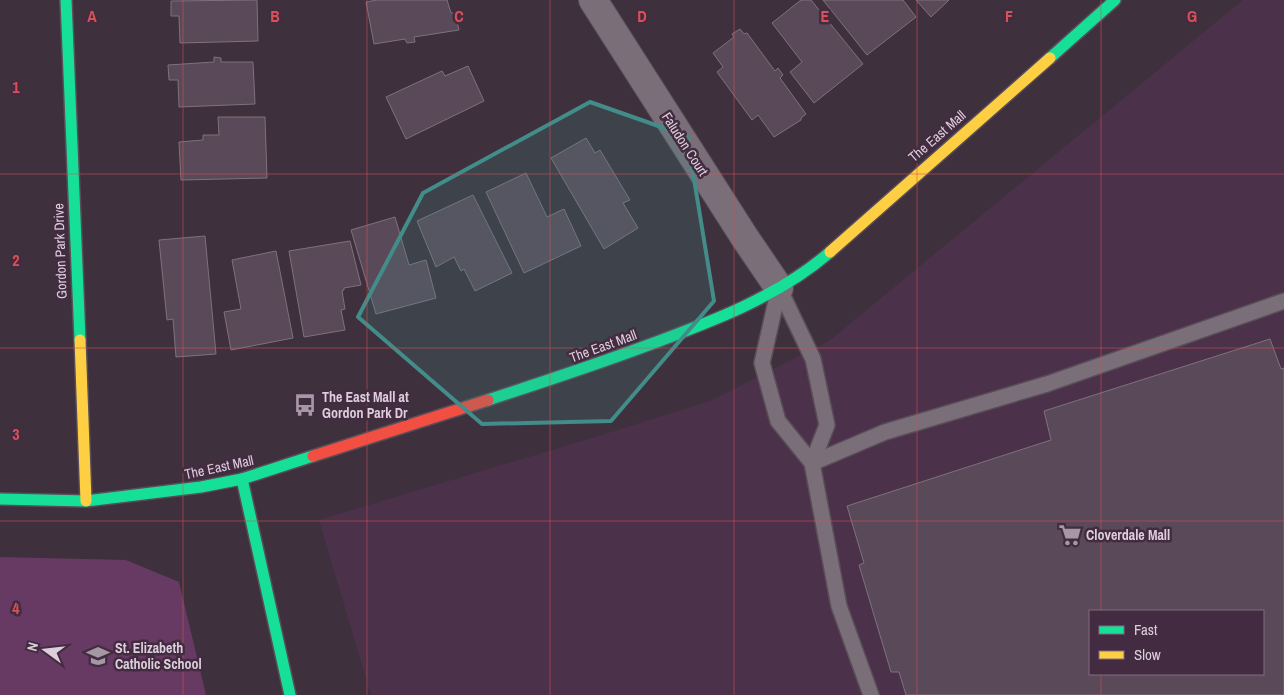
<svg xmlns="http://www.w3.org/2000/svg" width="1284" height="695" font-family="'Archivo Narrow',sans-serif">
  <rect width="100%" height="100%" fill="#3e313d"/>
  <path fill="#4c314a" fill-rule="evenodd" d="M1243,0H1284V695H371L319,520L605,434L710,401L829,341ZM1090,611H1263V674H1090Z"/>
  <polygon fill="#663a63" points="0,557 126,560 179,582 206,695 0,695"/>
  <g fill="#5a4959" stroke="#7e727d" fill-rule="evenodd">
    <polygon points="257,0 258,41 180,43 179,16 171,16 171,1"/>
    <polygon points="377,0 447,0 451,13 455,13 459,30 414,37 415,42 407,43 405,39 374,44 366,2"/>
    <polygon points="801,0 811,0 863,64 814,103 790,72 802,62 772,23"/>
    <polygon points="823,0 903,0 916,17 867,55"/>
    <polygon points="916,0 949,0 931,17"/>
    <polygon points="740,29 744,34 747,33 775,71 778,68 783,75 780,78 806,114 801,118 801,120 774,137 758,115 752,120 717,72 723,67 713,53 734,37 732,34"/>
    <polygon points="214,57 221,58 221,62 253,62 255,104 179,107 178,80 169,80 168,65 214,62"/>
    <polygon points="468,66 484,101 406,139 386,97 442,71 445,76"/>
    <polygon points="218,117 265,117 267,178 181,180 179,142 203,140 203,135 219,135"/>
    <polygon points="586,138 595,153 600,150 630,200 623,203 638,228 604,249 551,158"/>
    <polygon points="526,173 547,217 564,209 581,246 524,273 486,192"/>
    <polygon points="473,195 512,273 475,291 464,269 461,271 454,257 436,267 417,221"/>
    <polygon points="395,217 409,265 426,260 436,298 376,314 351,230"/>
    <polygon points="205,236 216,354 176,357 173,319 167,320 159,240"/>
    <polygon points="350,241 361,285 344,288 344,290 342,291 345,309 341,310 345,330 304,337 289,251"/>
    <polygon points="276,251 293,338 231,350 224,312 241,309 232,260"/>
    <path d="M1270,339L1281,369L1284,368V695H906L899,672H891L859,565L864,563L847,506L1051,440L1044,411ZM1090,611H1263V674H1090Z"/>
  </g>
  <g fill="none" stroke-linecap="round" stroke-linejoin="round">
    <defs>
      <g id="lane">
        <polyline points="779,288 762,363 778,421 812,463 839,606 871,695"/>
        <polyline points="779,288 813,359 827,425 812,463"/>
        <polyline points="812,463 885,432 1047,384 1284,301"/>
      </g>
      <polyline id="street" points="593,0 745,238 779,288"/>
      <g id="fast">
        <polyline points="66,0 80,340"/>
        <polyline points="1050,58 1115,0"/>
        <path d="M488,400C540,383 592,366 643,347C708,323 777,298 830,252"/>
        <polyline points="242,479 290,695"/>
        <polyline points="0,499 86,501 201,487 242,479 313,456"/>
      </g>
      <g id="slow">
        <polyline points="830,252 1050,58"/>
        <polyline points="80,340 86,501"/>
      </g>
      <polyline id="jam" points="313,456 488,400"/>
    </defs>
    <use href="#lane" stroke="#594d58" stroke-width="18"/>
    <use href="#street" stroke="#594d58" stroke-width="30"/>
    <use href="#fast" stroke="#594d58" stroke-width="14"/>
    <use href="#slow" stroke="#594d58" stroke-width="14"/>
    <use href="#jam" stroke="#594d58" stroke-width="14"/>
    <use href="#lane" stroke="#7a6f78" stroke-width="15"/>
    <use href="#street" stroke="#7a6f78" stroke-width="28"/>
    <use href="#fast" stroke="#16e098" stroke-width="11"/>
    <use href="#slow" stroke="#ffcf43" stroke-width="11"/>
    <use href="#jam" stroke="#f24e42" stroke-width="11"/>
  </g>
  <path fill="#428c89" fill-opacity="0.2" stroke="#428c89" stroke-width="4" stroke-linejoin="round" d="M590,102L687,136L714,301L611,421L482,424L358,317L423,193Z"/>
  <path fill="none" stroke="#d85255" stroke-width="1" stroke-opacity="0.55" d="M183,0V695M367,0V695M550,0V695M734,0V695M917,0V695M1101,0V611M0,174H1284M0,348H1284M0,521H1284M1101,674V695"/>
  <defs>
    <symbol id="bus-bare" viewBox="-9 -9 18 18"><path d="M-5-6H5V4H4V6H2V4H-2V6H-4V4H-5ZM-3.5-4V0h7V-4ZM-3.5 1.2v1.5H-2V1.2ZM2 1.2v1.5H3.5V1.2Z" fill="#a597a4" stroke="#432c41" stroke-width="2.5" paint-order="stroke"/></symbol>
    <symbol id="supermarket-bare" viewBox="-9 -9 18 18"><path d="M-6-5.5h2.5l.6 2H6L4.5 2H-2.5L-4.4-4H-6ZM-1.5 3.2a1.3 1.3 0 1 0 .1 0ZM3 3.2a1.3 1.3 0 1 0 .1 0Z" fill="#a597a4" stroke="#432c41" stroke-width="2.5" paint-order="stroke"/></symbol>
    <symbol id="school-bare" viewBox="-9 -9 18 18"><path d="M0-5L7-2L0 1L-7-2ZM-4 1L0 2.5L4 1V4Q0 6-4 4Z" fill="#a597a4" stroke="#432c41" stroke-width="2.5" paint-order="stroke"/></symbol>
  </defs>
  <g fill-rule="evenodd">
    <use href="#bus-bare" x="289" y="389" width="32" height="32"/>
    <use href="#supermarket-bare" x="1054" y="519" width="32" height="32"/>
    <use href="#school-bare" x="82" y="640" width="32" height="32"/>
  </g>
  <g text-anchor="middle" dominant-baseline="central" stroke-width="5" stroke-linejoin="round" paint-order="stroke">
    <g font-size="14" fill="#ddcedb" stroke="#432c41">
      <text transform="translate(937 136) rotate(-41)">The East Mall</text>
      <text transform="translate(685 144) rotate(57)">Faludon Court</text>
      <text transform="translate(60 251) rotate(-92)">Gordon Park Drive</text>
      <text transform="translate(603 346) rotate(-20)">The East Mall</text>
      <text transform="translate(219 467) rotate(-12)">The East Mall</text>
    </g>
    <g font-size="14" font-weight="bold" fill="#ddcedb" stroke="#432c41" text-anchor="start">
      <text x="322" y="397">The East Mall at<tspan x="322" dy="16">Gordon Park Dr</tspan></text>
      <text x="1086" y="535">Cloverdale Mall</text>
      <text x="115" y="648">St. Elizabeth<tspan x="115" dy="16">Catholic School</tspan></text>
    </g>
  </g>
  <g font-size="16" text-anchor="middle" font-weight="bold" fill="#d85255" stroke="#432c41" stroke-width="5" stroke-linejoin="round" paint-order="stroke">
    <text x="92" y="22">A</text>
    <text x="275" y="22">B</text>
    <text x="459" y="22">C</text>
    <text x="642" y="22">D</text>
    <text x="825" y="22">E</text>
    <text x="1009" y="22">F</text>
    <text x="1192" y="22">G</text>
    <text x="16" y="93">1</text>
    <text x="16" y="266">2</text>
    <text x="16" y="440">3</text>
    <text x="16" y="614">4</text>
  </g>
  <rect x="1089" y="610" width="175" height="65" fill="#432c41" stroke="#816d7f"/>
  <rect x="1099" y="626" width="25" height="8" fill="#16e098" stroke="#816d7f"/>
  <text x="1134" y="635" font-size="15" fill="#ddcedb">Fast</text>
  <rect x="1099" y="651" width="25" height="8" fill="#ffcf43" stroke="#816d7f"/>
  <text x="1134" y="660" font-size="15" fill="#ddcedb">Slow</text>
  <g transform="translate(45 650) rotate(285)" stroke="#432c41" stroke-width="4" paint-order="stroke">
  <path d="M0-4L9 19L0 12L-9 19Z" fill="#ddcedb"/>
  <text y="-8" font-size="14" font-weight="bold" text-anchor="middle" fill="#ddcedb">N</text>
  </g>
</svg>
